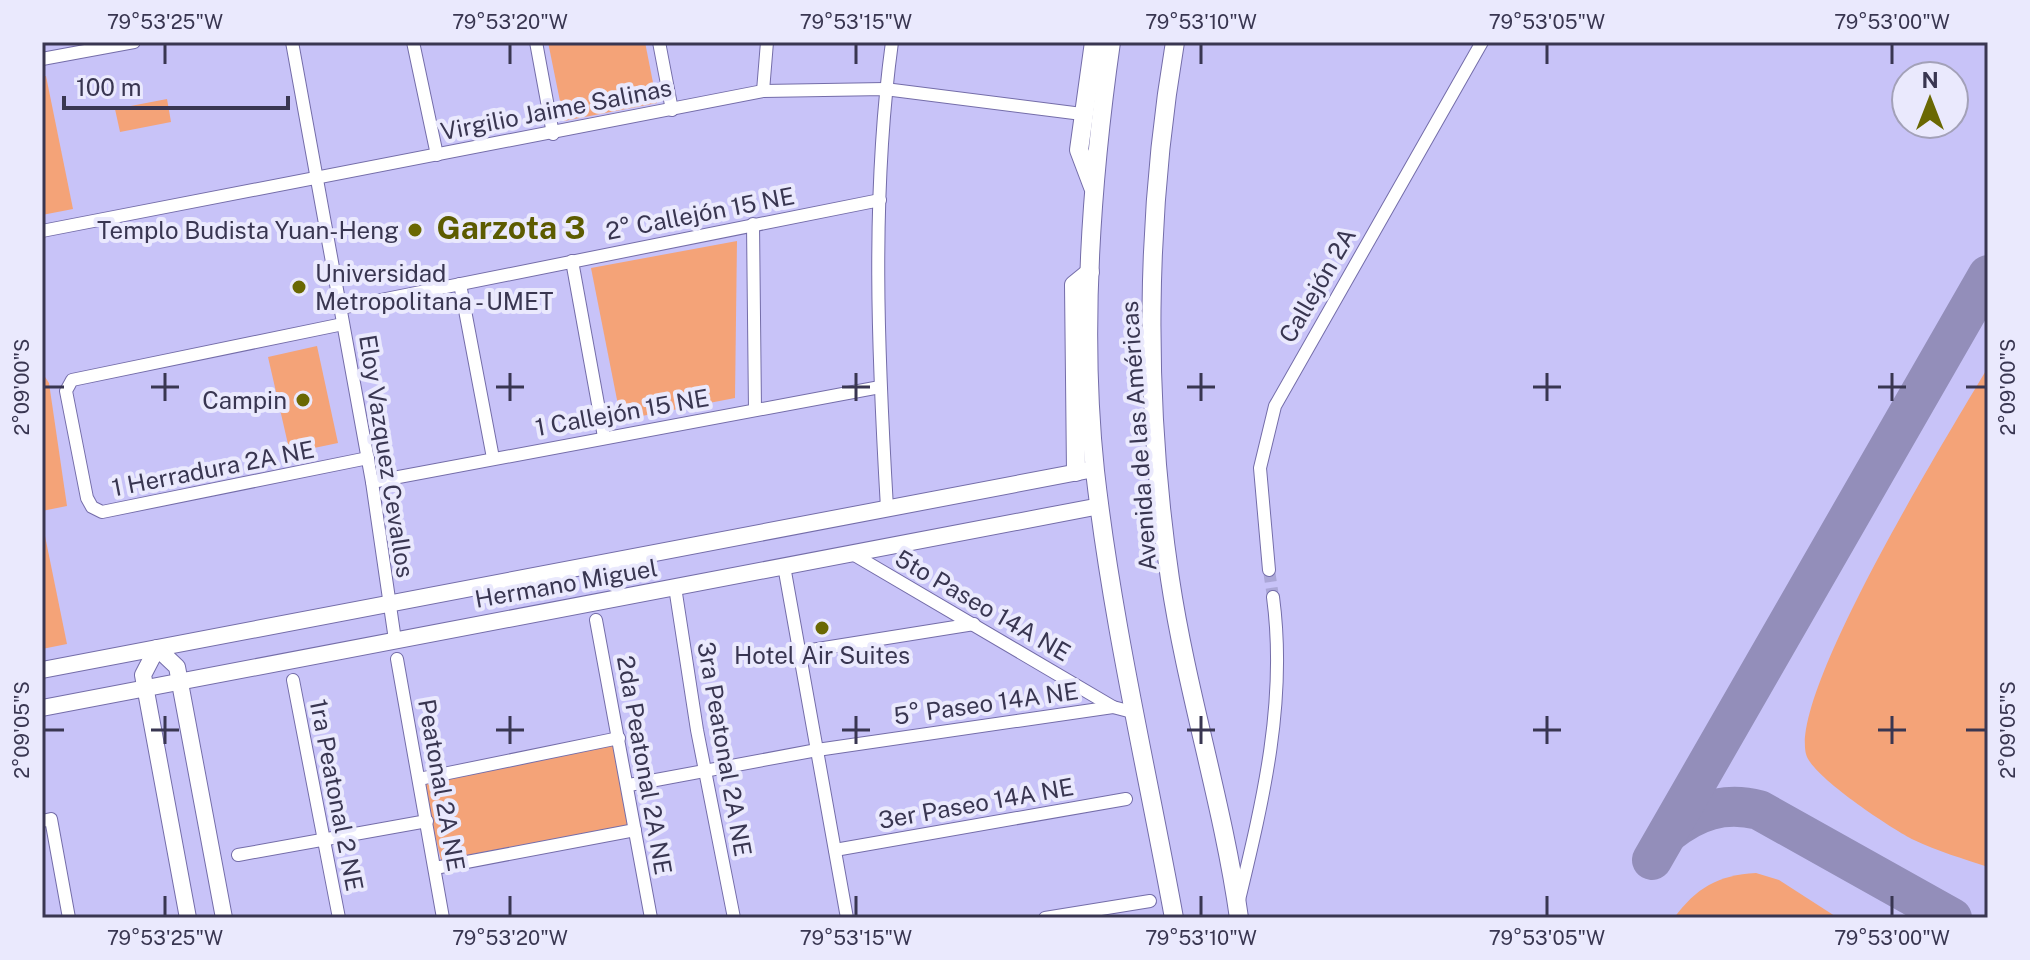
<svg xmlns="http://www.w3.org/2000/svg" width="2030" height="960" font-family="'Public Sans',sans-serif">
  <rect width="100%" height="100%" fill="#c8c3f8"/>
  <g fill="#f4a378">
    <polygon points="548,42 645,42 657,103 564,121"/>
    <polygon points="46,76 73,209 42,215 42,77"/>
    <polygon points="167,99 171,122 120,132 115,109"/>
    <polygon points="737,241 735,398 621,420 591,268"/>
    <polygon points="317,346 338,443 290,453 268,357"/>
    <path d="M1988,367V867C1964,859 1937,851 1914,840C1892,829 1811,776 1806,754C1790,690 1950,432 1988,367Z"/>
    <polygon points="43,374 49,383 67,506 42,511"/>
    <polygon points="45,536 67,644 42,649 42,537"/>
    <polygon points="613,739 628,825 441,860 421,778"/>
    <path d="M1756,873L1779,880L1838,918H1674C1696,888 1718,875 1756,873Z"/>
  </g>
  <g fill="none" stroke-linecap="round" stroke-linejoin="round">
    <g stroke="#938eba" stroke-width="40">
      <path d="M1668,833C1695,811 1724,801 1759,810L1952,918"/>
      <polyline points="1652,860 1988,275"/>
    </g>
    <polyline stroke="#aba7d7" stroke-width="12" stroke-dasharray="12 6" stroke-linecap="butt" points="1269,570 1273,597"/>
    <defs>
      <g id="street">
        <polyline points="292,42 372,482 395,640"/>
        <polyline points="413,42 437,155"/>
        <polyline points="536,42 553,134"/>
        <polyline points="659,42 672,110"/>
        <polyline points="42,59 134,42"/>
        <polyline points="763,91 767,42"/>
        <polyline points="753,224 755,410"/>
        <polyline points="42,231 763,91 885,89 1082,114"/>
        <polyline points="572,261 604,437"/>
        <polyline points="460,284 493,458"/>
        <polyline points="341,308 880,200"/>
        <polyline points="343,324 72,380 66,391 87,498 92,507 102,512 368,458"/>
        <polyline points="372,482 880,387"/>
        <path d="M887,508C878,354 871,196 892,42"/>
        <polyline points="851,553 1113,707 1136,713"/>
        <polyline points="784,566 847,918"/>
        <polyline points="1269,570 1260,468 1275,406 1482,42"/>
        <polyline points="675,587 697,730 734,918"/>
        <polyline points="596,620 651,918"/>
        <polyline points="799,652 974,624"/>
        <polyline points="397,659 443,918"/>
        <polyline points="293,680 339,918"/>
        <polyline points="419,779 619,738"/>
        <polyline points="629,785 817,750 1113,707"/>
        <polyline points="42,821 51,819 69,918"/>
        <polyline points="835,850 1126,799"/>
        <polyline points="238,855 427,821"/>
        <polyline points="435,868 635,830"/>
        <path d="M1239,900C1263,800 1287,701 1273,597"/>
        <polyline points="1045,918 1150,901"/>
      </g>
      <g id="secondary">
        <polyline points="42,670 1089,470"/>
        <polyline points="42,708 1100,506"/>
        <polyline points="188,918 143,675 157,648 177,667 224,918"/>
      </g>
      <g id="primary">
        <path d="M1111,42C1091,182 1080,330 1095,471C1112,621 1147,770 1174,918"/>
        <path d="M1175,42C1145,218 1144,403 1170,579C1187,693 1223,804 1239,918"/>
        <polyline points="1093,187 1079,150 1094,42"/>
        <polyline points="1076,472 1074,285 1090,272"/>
      </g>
    </defs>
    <use href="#street" stroke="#746da9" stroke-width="14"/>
    <use href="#secondary" stroke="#746da9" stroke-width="18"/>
    <use href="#primary" stroke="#746da9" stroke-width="20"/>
    <use href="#street" stroke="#fff" stroke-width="12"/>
    <use href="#secondary" stroke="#fff" stroke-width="16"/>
    <use href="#primary" stroke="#fff" stroke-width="18"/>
  </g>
  <path fill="none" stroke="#393651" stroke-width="3" d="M165,44V64M510,44V64M856,44V64M1201,44V64M1547,44V64M1892,44V64M165,373V401M510,373V401M856,373V401M1201,373V401M1547,373V401M1892,373V401M44,387H64M151,387H179M496,387H524M842,387H870M1187,387H1215M1533,387H1561M1878,387H1906M1966,387H1986M165,716V744M510,716V744M856,716V744M1201,716V744M1547,716V744M1892,716V744M44,730H64M151,730H179M496,730H524M842,730H870M1187,730H1215M1533,730H1561M1878,730H1906M1966,730H1986M165,896V916M510,896V916M856,896V916M1201,896V916M1547,896V916M1892,896V916"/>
  <g fill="#6a6803" stroke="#eae9fd" stroke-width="3">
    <circle cx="415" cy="230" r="8"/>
    <circle cx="299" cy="287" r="8"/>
    <circle cx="303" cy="400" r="8"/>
    <circle cx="822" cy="628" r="8"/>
  </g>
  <g text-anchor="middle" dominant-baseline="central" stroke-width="8" stroke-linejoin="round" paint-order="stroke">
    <g font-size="24" fill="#393651" stroke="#eae9fd">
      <text transform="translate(556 109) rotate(-11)">Virgilio Jaime Salinas</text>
      <text transform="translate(700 213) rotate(-11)">2° Callejón 15 NE</text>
      <text transform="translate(1317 285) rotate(-60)">Callejón 2A</text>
      <text transform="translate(622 412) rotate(-10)">1 Callejón 15 NE</text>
      <text transform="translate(1138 436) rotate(-94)">Avenida de las Américas</text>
      <text transform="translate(387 456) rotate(81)">Eloy Vazquez Cevallos</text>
      <text transform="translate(213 468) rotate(-11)">1 Herradura 2A NE</text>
      <text transform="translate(566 583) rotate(-10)">Hermano Miguel</text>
      <text transform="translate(983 605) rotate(30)">5to Paseo 14A NE</text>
      <text transform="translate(986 703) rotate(-8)">5° Paseo 14A NE</text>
      <text transform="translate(725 749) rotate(80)">3ra Peatonal 2A NE</text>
      <text transform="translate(645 765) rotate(80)">2da Peatonal 2A NE</text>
      <text transform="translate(442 785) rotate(80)">Peatonal 2A NE</text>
      <text transform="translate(337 795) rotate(79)">1ra Peatonal 2 NE</text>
      <text transform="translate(976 803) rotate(-10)">3er Paseo 14A NE</text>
    </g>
    <g font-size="24" fill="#393651" stroke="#eae9fd" text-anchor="end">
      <text x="399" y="230">Templo Budista Yuan-Heng</text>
      <text x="315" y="273" text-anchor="start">Universidad<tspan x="315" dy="28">Metropolitana - UMET</tspan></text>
      <text x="287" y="400">Campin</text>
      <text x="822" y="655" text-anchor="middle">Hotel Air Suites</text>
    </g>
    <g font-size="32" font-weight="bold" fill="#5c5b00" stroke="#eae9fd">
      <text x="511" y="227">Garzota 3</text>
    </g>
  </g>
  <rect width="2030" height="960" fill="none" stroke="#eae9fd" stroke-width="88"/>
  <g transform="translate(1930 100)"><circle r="38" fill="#eae9fd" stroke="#a3a1b8" stroke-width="2"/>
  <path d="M0-6L14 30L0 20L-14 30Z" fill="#6a6803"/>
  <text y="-12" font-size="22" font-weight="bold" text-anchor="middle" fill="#393651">N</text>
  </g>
  <path d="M64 96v12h224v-12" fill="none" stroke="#393651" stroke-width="4"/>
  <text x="76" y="96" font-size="24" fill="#393651" stroke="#eae9fd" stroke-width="6" paint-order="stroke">100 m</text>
  <rect x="44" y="44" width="1942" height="872" fill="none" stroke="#393651" stroke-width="3"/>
  <g font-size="20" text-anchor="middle" fill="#393651">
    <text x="165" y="29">79°53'25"W</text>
    <text x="510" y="29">79°53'20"W</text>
    <text x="856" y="29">79°53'15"W</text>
    <text x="1201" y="29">79°53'10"W</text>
    <text x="1547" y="29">79°53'05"W</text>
    <text x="1892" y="29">79°53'00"W</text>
    <text transform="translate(22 387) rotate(-90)" y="7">2°09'00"S</text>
    <text transform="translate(2008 387) rotate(-90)" y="7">2°09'00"S</text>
    <text transform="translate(22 730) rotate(-90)" y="7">2°09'05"S</text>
    <text transform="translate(2008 730) rotate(-90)" y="7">2°09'05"S</text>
    <text x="165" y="945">79°53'25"W</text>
    <text x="510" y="945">79°53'20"W</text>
    <text x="856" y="945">79°53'15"W</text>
    <text x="1201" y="945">79°53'10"W</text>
    <text x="1547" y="945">79°53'05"W</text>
    <text x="1892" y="945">79°53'00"W</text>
  </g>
</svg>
